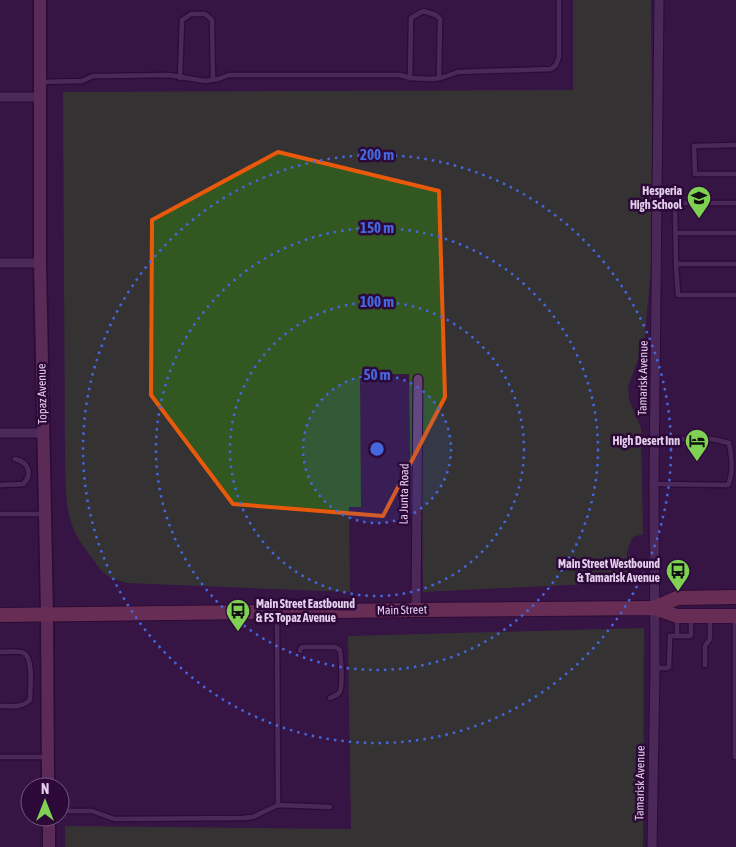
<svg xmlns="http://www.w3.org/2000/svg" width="736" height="847" font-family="'Asap Condensed',sans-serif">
  <rect width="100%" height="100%" fill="#371443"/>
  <g fill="#325720">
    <path d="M573,0H651L653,249L644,344L628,386L629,399L641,428L643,534L633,537C631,542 628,547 627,553C626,566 631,568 622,581L610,583L423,592L422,507H411L409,374L360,375L361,507H349L350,592L127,583C104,577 103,573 89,554C85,548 79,541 76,534C64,512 66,483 65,458L63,92L573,90Z"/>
    <polygon points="644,628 643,847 65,847 65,826 351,829 348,636"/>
  </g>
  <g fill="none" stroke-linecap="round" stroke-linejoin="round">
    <defs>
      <g id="lane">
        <polyline points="180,78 182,20 191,14 205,14 212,20 213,80"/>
        <polyline points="410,78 411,18 423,11 436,15 440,19 439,78"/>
        <polyline points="41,82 82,81 93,76 105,76 169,75 205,81 218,79 229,75 400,75 410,78 431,79 441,78 458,72 551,69 556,65 559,57 559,0"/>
        <polyline points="736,145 694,146 695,174 736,174"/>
        <polyline points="736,203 675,203 676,264 736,264"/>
        <polyline points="675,233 736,233"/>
        <polyline points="676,264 678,295 736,295"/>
        <path d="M654,484L728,485C734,472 732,457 729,443L712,439H655"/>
        <path d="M0,485L23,484C33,475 29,462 15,459"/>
        <polyline points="0,514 44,514"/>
        <polyline points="277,613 278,805"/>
        <polyline points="677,618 677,636"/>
        <polyline points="735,618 735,757"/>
        <path d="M300,651L301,648L303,647H335L340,650C341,657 343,685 340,691C339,695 334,696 330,698"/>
        <path d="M0,652C7,652 18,650 24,653C34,659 30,690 30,700C22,708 10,706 0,706"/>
        <polyline points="705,665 705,646 710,639 710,617"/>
        <polyline points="655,668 667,668 669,667 670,638 670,636 690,636 691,635 691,618"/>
        <polyline points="0,757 47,757"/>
        <polyline points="60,811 92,811 114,819 243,818 253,817 278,805 330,807"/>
      </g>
      <g id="street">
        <polyline points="0,97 40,97"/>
        <polyline points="0,263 40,263"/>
        <polyline points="0,433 43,433"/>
        <polyline points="416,610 418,379"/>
        <polyline points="652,847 655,668 654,484 659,0"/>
      </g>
      <g id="secondary">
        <polyline points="40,0 40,263 47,614 48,787"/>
        <polyline points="49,817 49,847"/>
      </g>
      <g id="primary">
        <polyline points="654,608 677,598 736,597"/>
        <polyline points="0,615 416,610 654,608 677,616 736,616"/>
      </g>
    </defs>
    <use href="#lane" stroke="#1d0028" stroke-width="7"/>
    <use href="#street" stroke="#1d0028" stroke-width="11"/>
    <use href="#secondary" stroke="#1d0028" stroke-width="15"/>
    <use href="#primary" stroke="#1d0028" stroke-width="16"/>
    <use href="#lane" stroke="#674274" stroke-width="4.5"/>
    <use href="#street" stroke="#674274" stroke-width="9"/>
    <use href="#secondary" stroke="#86476f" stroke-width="12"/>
    <use href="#primary" stroke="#a54d69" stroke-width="14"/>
  </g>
  <path d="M0 0H736V847H0ZM278,152L439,191L445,397L383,516L233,504L151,395L152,220Z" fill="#371443" fill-opacity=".55" fill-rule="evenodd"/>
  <path fill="none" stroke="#e8590c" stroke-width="4" stroke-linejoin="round" d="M278,152L439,191L445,397L383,516L233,504L151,395L152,220Z"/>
  <circle cx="377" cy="449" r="74" fill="#4467dc" fill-opacity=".12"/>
  <g fill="none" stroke="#4467dc" stroke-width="2.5" stroke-dasharray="2.5 5">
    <circle cx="377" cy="449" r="74"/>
    <circle cx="377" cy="449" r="147"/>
    <circle cx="377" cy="449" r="221"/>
    <circle cx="377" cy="449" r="294"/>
  </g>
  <defs>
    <symbol id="school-pin" viewBox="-11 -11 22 30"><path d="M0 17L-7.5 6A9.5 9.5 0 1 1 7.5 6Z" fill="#7ed153" stroke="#2c0938"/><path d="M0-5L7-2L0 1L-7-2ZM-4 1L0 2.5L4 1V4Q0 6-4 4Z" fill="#111"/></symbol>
    <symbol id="hotel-pin" viewBox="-11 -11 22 30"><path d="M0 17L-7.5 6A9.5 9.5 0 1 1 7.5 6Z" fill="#7ed153" stroke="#2c0938"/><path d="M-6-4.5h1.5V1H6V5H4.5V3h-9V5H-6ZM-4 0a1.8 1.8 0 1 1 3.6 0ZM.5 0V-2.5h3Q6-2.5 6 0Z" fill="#111"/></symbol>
    <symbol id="bus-pin" viewBox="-11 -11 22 30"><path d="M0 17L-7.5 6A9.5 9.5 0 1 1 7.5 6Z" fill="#7ed153" stroke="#2c0938"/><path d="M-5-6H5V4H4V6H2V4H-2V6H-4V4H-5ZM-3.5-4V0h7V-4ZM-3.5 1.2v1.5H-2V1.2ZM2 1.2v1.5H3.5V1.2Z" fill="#111"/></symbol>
  </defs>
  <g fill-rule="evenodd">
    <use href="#school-pin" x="685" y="184" width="28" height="38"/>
    <use href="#hotel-pin" x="683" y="427" width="28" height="38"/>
    <use href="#bus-pin" x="664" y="557" width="28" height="38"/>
    <use href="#bus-pin" x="224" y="597" width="28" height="38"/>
  </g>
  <g text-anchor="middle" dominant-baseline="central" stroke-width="5" stroke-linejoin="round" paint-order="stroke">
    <g font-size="12" font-weight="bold" fill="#e2cdea" stroke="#2c0938" text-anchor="end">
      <text x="682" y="191">Hesperia<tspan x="682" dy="14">High School</tspan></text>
      <text x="680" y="441">High Desert Inn</text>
      <text x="660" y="564">Main Street Westbound<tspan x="660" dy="14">&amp; Tamarisk Avenue</tspan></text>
      <text x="256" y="604" text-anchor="start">Main Street Eastbound<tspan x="256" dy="14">&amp; FS Topaz Avenue</tspan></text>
    </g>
    <g font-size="12" fill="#e2cdea" stroke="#2c0938">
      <text transform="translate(643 378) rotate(-89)">Tamarisk Avenue</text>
      <text transform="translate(42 394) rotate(-91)">Topaz Avenue</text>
      <text transform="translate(404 494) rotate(-89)">La Junta Road</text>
      <text transform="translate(402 610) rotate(-1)">Main Street</text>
      <text transform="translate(640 783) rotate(-89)">Tamarisk Avenue</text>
    </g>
  </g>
  <circle cx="377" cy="449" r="8" fill="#4467dc" stroke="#2c0938" stroke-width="2.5"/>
  <g font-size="15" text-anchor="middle" font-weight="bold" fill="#4467dc" stroke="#2c0938" stroke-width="5" stroke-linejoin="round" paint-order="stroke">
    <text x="377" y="160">200 m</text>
    <text x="377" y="233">150 m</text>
    <text x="377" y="307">100 m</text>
    <text x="377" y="380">50 m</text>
  </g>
  <g transform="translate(45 802)"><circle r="24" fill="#2c0938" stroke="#75577f"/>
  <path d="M0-4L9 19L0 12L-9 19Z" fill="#7ed153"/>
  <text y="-8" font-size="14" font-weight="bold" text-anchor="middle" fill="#e2cdea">N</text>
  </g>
</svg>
